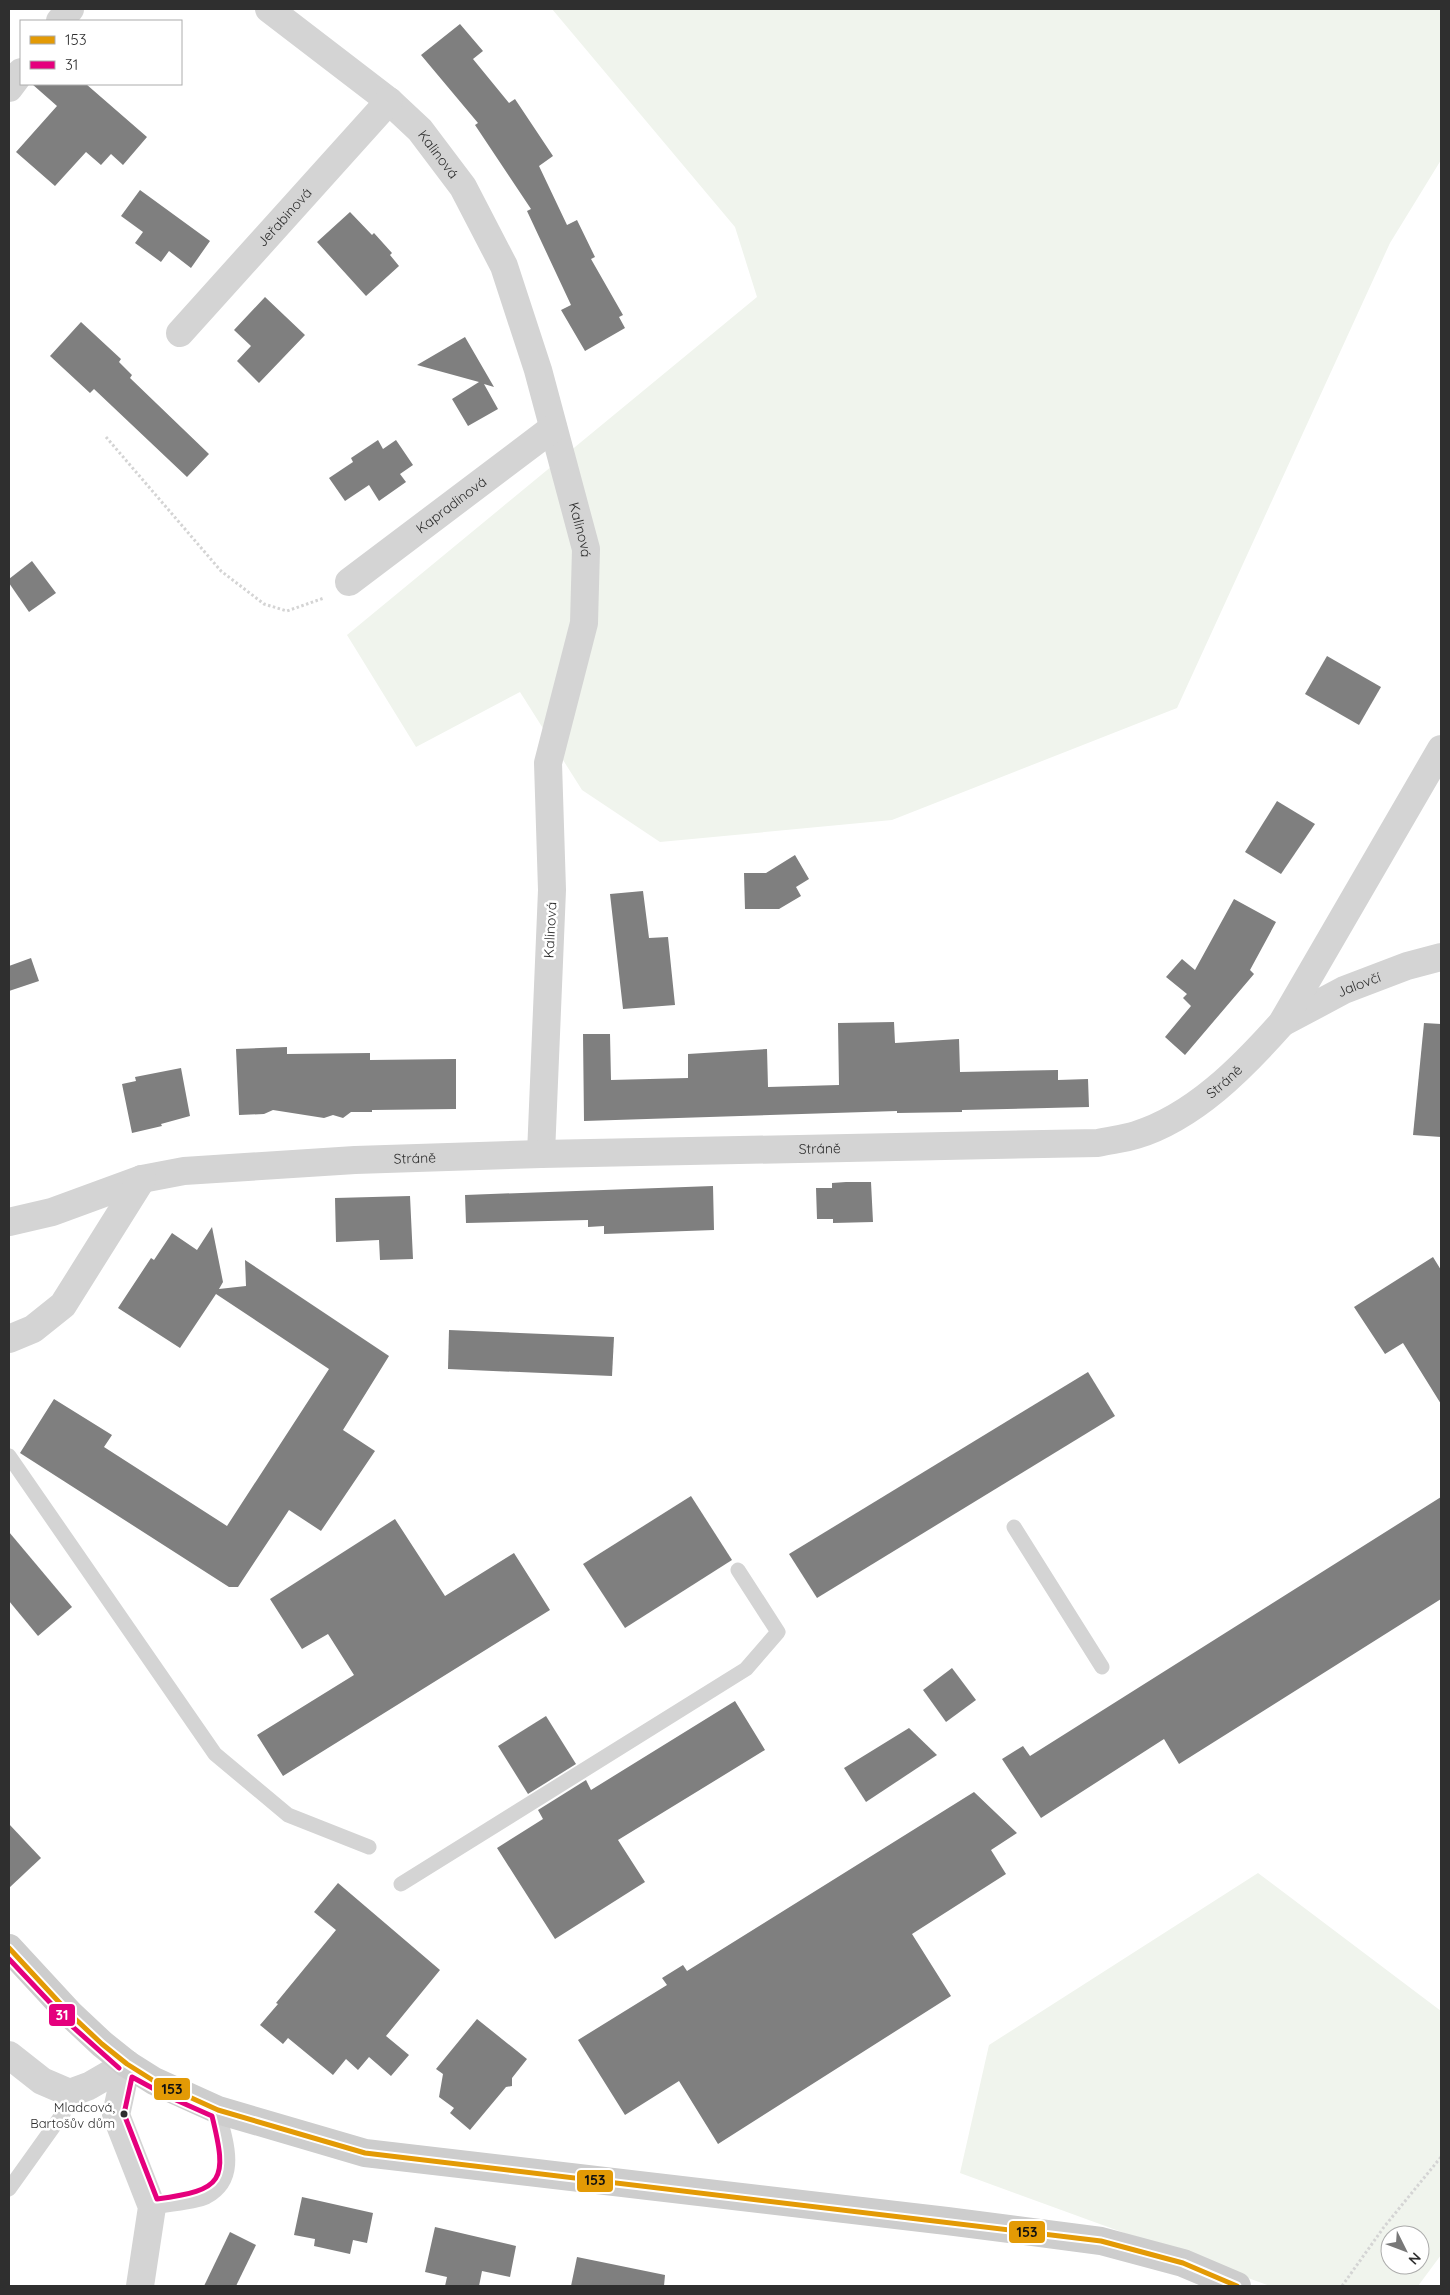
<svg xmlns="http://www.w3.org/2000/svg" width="1450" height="2295" font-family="Quicksand,sans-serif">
  <rect width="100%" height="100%" fill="#fff"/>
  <g fill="#f0f4ed" fill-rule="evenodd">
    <polygon points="552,9 1441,9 1441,160 1390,243 1177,708 892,820 660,842 582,790 520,692 416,747 347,635 757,297 735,227"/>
    <path d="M1258,1873L1441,2011V2255L1418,2286H1270L960,2173L989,2045ZM1390,2235H1420V2265H1390Z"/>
  </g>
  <g fill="#7f7f7f">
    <polygon points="460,24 483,51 473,59 509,103 515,99 553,156 539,166 567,225 577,220 595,257 591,259 623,315 619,317 625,328 585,351 561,310 571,305 527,211 531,209 475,125 478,123 421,55"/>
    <polygon points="32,84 86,84 147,137 123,165 111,154 101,165 86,152 55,186 16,152 57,106"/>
    <polygon points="140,190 210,241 191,268 169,251 161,262 135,243 143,232 121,216"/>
    <polygon points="350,212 372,235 374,233 392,253 390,255 399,266 366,296 317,242"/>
    <polygon points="265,297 305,335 259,383 237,361 251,346 234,330"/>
    <polygon points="81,322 121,359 119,362 132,375 130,378 209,454 187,477 94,389 90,393 50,356"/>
    <polygon points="465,337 494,387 484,384 498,409 468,426 452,399 479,382 417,365"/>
    <polygon points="378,440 383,449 396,440 413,465 400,474 406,482 379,501 369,485 345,501 329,478 353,462 351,458"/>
    <polygon points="32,561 56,593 29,612 9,583 9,579"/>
    <polygon points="1327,656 1381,687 1359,725 1305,694"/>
    <polygon points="1277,801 1315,824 1281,874 1245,852"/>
    <polygon points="795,855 809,879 796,887 801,896 779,909 745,909 744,873 766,873"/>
    <polygon points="643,891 649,938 668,937 675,1005 623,1009 610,894"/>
    <polygon points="1234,899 1276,922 1250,970 1254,974 1185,1055 1165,1037 1191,1006 1183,998 1187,994 1166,977 1182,959 1195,970"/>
    <polygon points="31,958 39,981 9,991 9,966"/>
    <polygon points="894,1022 895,1043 959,1039 960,1072 1058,1070 1058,1080 1088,1079 1089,1107 962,1110 962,1112 897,1113 897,1111 584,1121 583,1034 610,1034 611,1080 688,1078 688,1054 767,1049 768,1087 839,1085 838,1023"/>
    <polygon points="1424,1023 1441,1024 1441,1137 1413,1135"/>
    <polygon points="287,1047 287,1054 370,1053 370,1060 456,1059 456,1109 372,1110 372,1112 351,1112 343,1118 333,1115 324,1118 273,1110 264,1114 239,1115 236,1049"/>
    <polygon points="181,1068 190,1116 161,1124 162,1126 132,1133 122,1084 136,1081 135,1077"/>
    <polygon points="846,1182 871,1182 873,1222 833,1223 833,1219 817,1219 816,1188 832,1188 832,1183"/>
    <polygon points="713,1186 714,1230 604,1234 604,1226 588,1227 588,1220 466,1223 465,1195"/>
    <polygon points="410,1196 413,1259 380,1260 379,1240 336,1242 335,1198"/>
    <polygon points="212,1227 223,1282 219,1289 246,1286 245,1260 389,1356 343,1430 375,1451 321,1531 289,1510 238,1587 229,1587 20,1453 54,1399 112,1435 104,1447 227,1526 329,1369 216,1294 180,1348 118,1308 151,1258 154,1260 172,1233 197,1250"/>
    <polygon points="1433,1257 1441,1270 1441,1404 1403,1343 1385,1354 1354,1307"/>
    <polygon points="449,1330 614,1337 612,1376 448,1369"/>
    <polygon points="1088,1372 1115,1416 817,1598 789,1554"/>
    <polygon points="691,1496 732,1560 625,1628 583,1564"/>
    <polygon points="1441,1497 1441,1599 1179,1764 1164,1739 1041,1818 1002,1759 1023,1746 1030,1756"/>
    <polygon points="395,1519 445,1596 514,1553 550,1610 283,1776 257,1735 354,1675 328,1634 302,1649 270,1599"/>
    <polygon points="9,1532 72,1607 38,1636 9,1601"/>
    <polygon points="952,1668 976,1700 946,1722 923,1690"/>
    <polygon points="735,1701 765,1750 618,1840 645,1882 555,1939 497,1848 543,1819 538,1810 586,1780 591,1790"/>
    <polygon points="546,1716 576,1764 528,1794 498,1746"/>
    <polygon points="909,1728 937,1755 866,1802 844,1768"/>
    <polygon points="974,1792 1017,1833 991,1850 1006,1874 912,1934 951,1996 718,2144 679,2081 625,2115 578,2040 667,1985 662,1978 683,1965 687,1971"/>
    <polygon points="9,1824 41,1858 9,1888"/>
    <polygon points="338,1883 440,1970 386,2036 409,2055 391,2076 369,2057 358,2070 346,2059 333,2075 288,2038 283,2044 260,2025 278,2004 276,2003 336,1930 314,1912"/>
    <polygon points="477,2019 527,2059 512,2078 512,2086 506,2087 470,2130 450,2113 454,2108 439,2097 443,2074 436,2069"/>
    <polygon points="302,2197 373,2213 367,2243 353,2240 350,2254 314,2246 315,2239 294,2235"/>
    <polygon points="435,2227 516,2246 510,2277 482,2271 479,2286 445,2286 447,2277 425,2272"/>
    <polygon points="230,2232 256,2245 236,2286 204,2286"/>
    <polygon points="577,2257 665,2275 664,2286 571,2286"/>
  </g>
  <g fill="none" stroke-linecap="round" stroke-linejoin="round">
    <g stroke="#d4d4d4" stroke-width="3" stroke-dasharray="2.5 2.5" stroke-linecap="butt">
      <polyline points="106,437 221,571 264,604 287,611 324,598"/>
      <polyline points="1342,2286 1384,2227 1441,2157"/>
    </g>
    <g stroke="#d4d4d4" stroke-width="15">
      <polyline points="9,1456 215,1754 288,1815 369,1847"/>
      <polyline points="1014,1527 1102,1667"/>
      <polyline points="401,1884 746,1669 778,1632 738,1570"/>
      <polyline points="9,2189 64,2112 70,2093"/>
      <path d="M152,2207C164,2205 196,2202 206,2197C241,2178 225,2141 218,2110"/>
    </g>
    <g stroke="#d4d4d4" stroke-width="28">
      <path id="s1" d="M269,9L389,101L420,130L463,187L504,266L538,370L586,549L584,623L548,763L552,890L541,1154"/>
      <polyline points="60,21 70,9"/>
      <polyline points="9,88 21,72"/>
      <path id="s2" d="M180,333L389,101"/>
      <path id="s3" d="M349,582L553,428"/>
      <path id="s4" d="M1282,1023L1344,990L1407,966L1441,957"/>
      <path id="s5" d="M9,1222L52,1212L142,1179L184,1171L355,1160L541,1154L1098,1143C1110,1140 1124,1139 1136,1135C1194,1117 1242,1068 1282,1023L1441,749"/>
      <polyline points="9,1339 33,1329 63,1305 142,1179"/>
      <polyline points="9,2055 42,2081 70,2093 89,2086 127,2064"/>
      <polyline points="127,2064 116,2115 152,2207 140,2286"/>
    </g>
    <polyline stroke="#cdcdcd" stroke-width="28" points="9,1948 70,2014 102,2044 127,2064 154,2081 218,2110 365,2153 947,2221 1101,2241 1183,2263 1237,2286"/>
    <defs>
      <polyline id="bus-1" points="9,1948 70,2014 102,2044 127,2064 154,2081 218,2110 365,2153 1101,2241 1183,2263 1237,2286"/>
      <g id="bus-2">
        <polyline points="9,1959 74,2028 119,2068"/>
        <path d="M132,2077L167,2096L212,2116C228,2181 224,2190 157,2199L124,2114Z"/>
      </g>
    </defs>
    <use href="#bus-1" stroke="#fff" stroke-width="9"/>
    <use href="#bus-2" stroke="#fff" stroke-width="9"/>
    <use href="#bus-1" stroke="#e39a05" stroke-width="5"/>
    <use href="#bus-2" stroke="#e5007d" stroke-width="5"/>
  </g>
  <circle fill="#2f2f2f" stroke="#fff" stroke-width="2" cx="124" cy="2114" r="4.5"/>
  <g text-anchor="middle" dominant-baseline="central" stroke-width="5" stroke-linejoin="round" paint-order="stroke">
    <g font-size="13" fill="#2f2f2f" stroke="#fff" text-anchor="end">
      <text x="115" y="2107">Mladcová,<tspan x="115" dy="16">Bartošův dům</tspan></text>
    </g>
    <g font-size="14" fill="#2f2f2f" stroke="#fff">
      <text stroke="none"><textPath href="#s1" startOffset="224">Kalinová</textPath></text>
      <text stroke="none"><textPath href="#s2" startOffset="156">Jeřabinová</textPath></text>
      <text stroke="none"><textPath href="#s3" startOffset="128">Kapradinová</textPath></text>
      <text stroke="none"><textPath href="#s1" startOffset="629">Kalinová</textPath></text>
      <text transform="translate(550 930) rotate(-87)">Kalinová</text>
      <text stroke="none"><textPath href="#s4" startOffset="86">Jalovčí</textPath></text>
      <text stroke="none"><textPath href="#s5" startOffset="1240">Stráně</textPath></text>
      <text stroke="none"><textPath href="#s5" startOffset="819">Stráně</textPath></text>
      <text stroke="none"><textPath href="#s5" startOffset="414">Stráně</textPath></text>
    </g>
  </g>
  <g stroke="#fff" stroke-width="2">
    <rect x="48" y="2003" width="28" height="24" rx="5" fill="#e5007d"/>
    <rect x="153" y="2077" width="38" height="24" rx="5" fill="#e39a05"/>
    <rect x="576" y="2169" width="38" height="24" rx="5" fill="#e39a05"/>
    <rect x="1008" y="2220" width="38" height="24" rx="5" fill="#e39a05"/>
  </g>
  <g font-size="14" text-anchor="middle" font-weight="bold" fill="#fff">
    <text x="62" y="2020">31</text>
  </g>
  <g font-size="14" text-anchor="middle" font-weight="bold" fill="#111">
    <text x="172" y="2094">153</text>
    <text x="595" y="2185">153</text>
    <text x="1027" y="2237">153</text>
  </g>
  <rect width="1450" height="2295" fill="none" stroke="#2f2f2f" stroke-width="20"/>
  <rect x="20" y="20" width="162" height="65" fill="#ffffff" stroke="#acacac"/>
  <rect x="30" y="36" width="25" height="8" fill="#e39a05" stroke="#acacac"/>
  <text x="65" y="45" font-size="15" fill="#2f2f2f">153</text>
  <rect x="30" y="61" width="25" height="8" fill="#e5007d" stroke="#acacac"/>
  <text x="65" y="70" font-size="15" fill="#2f2f2f">31</text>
  <g transform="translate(1405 2250) rotate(132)"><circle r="24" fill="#ffffff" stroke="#acacac"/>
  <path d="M0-4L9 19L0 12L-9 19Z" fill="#787878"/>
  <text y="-8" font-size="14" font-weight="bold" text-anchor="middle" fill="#2f2f2f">N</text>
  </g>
</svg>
